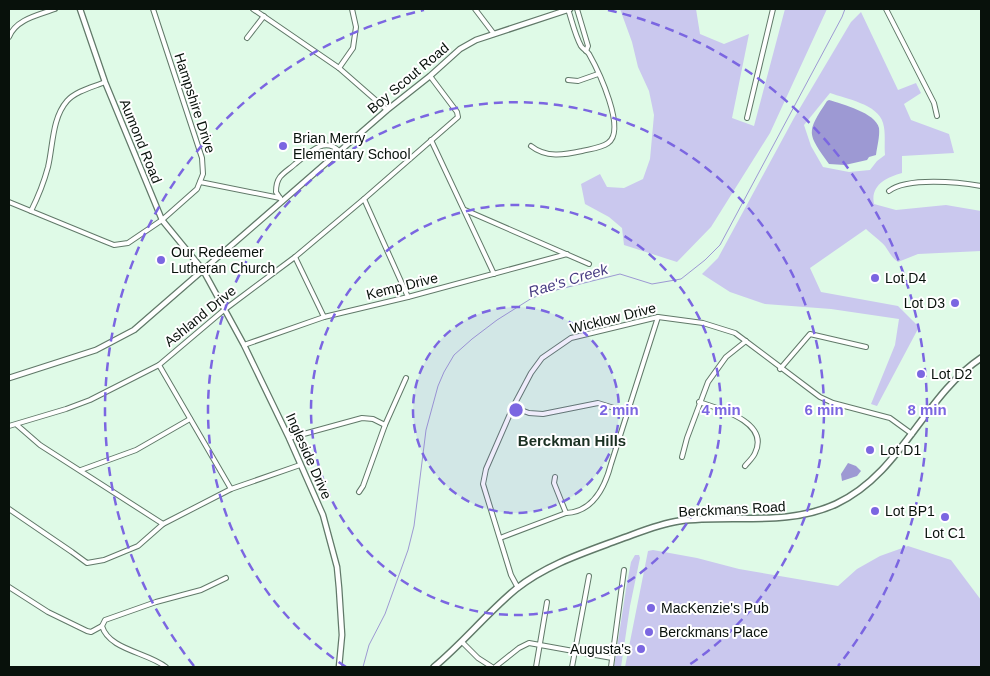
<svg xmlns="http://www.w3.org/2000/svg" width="990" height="676" font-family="Helvetica,sans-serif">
  <rect width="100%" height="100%" fill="#dffae7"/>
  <g fill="#cac8ee" fill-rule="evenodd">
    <polygon points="620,9 696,9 700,34 724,44 749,34 732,118 754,126 785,9 827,9 770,133 711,227 677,262 624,245 622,228 609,217 585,204 581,184 600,174 607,187 624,188 643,179 650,159 654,115 649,91 638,67 632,42"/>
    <path d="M861,12L898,90L916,83L921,93L904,104L911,120L949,134L954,153L902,156V173C887,177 870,185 874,204L896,210L946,205L981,211V251L918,254L898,262C891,257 890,253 885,246C881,241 871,234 866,229L810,268L821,292L898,306L919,327L877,406L871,404L895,345L899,319L831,309L765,304L730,292L702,274L718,258L794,118L851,22ZM830,93C846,99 878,104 883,123C886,133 884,145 885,155L877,161L870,170L849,172L823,167L811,146L804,125Z"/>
    <polygon points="908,546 951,560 981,600 981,667 625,667 648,551 653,550 697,558 739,569 838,586 857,569 880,556"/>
    <polygon points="635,555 639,555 640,558 630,606 621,667 614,667 626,589 631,562"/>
  </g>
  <g fill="#9d99d3">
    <path d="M829,100C842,104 876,113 879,128C880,136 877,147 876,155L869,157L867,160L845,165L829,164C807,133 806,133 827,101Z"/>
    <polygon points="848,463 856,466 861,471 857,476 842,481 841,474"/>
  </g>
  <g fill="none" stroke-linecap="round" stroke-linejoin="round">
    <polyline stroke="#9d99d3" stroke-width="1" points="363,667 369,645 385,614 408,550 414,526 426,430 438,386 444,372 454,355 472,339 497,320 532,298 556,290 620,274 652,284 681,279 705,260 720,245 842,17 845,9"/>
    <defs>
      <g id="minor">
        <polyline points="253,9 339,68 387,110"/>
        <polyline points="475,9 494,34"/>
        <polyline points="577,9 588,46 586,51"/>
        <polyline points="886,9 934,103 937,116"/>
        <path d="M9,37C16,19 39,15 55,9"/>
        <polyline points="247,38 264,16"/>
        <polyline points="339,68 353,48 356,27 352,9"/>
        <polyline points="568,80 578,81 598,74"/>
        <polyline points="747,118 773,9"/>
        <polyline points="431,140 494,274"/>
        <path d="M531,146C546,158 564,155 582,151C590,149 601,148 608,143C627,130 598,70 589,54C587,51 583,49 581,46C575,35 572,21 568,9"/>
        <polyline points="200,182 280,198"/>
        <path d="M889,191C907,177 959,182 981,186"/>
        <polyline points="364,199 408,297"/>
        <path d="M282,201L276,192C276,187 277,181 280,177C284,172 291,168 295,164C308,154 324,136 339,151"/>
        <polyline points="9,202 104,241 114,245 128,243 162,220 197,189 203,174 202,158 153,9"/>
        <polyline points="465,210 589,264"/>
        <path d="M31,211C38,197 44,182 48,167C53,146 52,118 67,101C76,91 93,87 105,82"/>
        <polyline points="295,257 324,317"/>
        <polyline points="244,345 324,317 408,297 567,254"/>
        <polyline points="159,365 231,489"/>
        <polyline points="780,369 810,334 866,347"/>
        <path d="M699,402C720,409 770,422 755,453C753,458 748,462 745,466"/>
        <polyline points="513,407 529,413 543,414 598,403 627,412"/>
        <polyline points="17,425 40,445 163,524"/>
        <polyline points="9,426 66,409 90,400 159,365 224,310 295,257 364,199 458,117 457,112 430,76"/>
        <polyline points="289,438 362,418 373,419 385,425"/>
        <polyline points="682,457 687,438 708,382 726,357 746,341"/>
        <polyline points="81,470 136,450 190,419"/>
        <polyline points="555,477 554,483 566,513"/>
        <polyline points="359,492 363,486 385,425 406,378"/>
        <polyline points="9,509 72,552 87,563 104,560 138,546 163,524 231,489 300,465"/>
        <path d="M500,538L566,513C593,512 605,487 611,464L658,317"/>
        <polyline points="9,587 48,612 87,631 91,632 102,626"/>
        <polyline points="518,588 511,575 483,484 486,469 513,407 531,373 542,358 571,338 658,317 703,323 735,333 820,397 833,403 890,418 912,434"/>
        <polyline points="462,642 478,658 492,667"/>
        <path d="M166,667C147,652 109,650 102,626L105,620L156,602L201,590L226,578"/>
        <polyline points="495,667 519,648 529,643 612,658"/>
        <polyline points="536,667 547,602"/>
        <polyline points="572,667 589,576"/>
        <polyline points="611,667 624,570"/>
      </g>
      <g id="tertiary">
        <polyline points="80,9 105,82 162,220 203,270 244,345 289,438 323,515 337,567 339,588 342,635 339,667"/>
        <polyline points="9,378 96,350 134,330 387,110 430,76 460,49 476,40 570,9"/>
      </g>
      <path id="secondary" d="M434,667C463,643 487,613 516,589C546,565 583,553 618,540C638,533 658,524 679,521C732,514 786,527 836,504C902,473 923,397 981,358"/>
    </defs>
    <use href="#minor" stroke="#617969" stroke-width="6"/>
    <use href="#tertiary" stroke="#617969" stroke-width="7"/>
    <use href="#secondary" stroke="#617969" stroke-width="8"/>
    <use href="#minor" stroke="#fff" stroke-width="4"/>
    <use href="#tertiary" stroke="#fff" stroke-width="4.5"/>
    <use href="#secondary" stroke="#fff" stroke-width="5"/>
  </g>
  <circle cx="516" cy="410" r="103" fill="#7b66e1" fill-opacity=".12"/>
  <g fill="none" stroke="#7b66e1" stroke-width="2.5" stroke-dasharray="9 6">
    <circle cx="516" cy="410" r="103"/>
    <circle cx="516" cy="410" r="205"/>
    <path d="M346 667A308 308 0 1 1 686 667"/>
    <path d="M194 666A411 411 0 0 1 424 10M608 10A411 411 0 0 1 838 666"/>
  </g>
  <g fill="#7b66e1" stroke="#fff" stroke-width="2">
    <circle cx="283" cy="146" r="5"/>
    <circle cx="161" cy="260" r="5"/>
    <circle cx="875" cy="278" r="5"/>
    <circle cx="955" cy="303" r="5"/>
    <circle cx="921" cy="374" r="5"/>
    <circle cx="870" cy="450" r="5"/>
    <circle cx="875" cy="511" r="5"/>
    <circle cx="945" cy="517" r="5"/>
    <circle cx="651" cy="608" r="5"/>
    <circle cx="649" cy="632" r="5"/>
    <circle cx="641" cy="649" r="5"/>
  </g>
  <g text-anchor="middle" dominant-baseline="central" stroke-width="4" stroke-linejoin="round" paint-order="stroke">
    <g font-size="14" fill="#08110b" stroke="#fff">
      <text transform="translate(408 78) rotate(-40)">Boy Scout Road</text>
      <text transform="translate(195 103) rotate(72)">Hampshire Drive</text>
      <text transform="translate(141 141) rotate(68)">Aumond Road</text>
      <text transform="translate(402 286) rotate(-14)">Kemp Drive</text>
      <text transform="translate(200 316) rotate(-39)">Ashland Drive</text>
      <text transform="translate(613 318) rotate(-14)">Wicklow Drive</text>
      <text transform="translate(309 456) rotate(66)">Ingleside Drive</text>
      <text transform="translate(732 509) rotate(-3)">Berckmans Road</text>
    </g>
    <g font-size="14" fill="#08110b" stroke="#fff" text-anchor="start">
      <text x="293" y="138">Brian Merry<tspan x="293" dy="16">Elementary School</tspan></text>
      <text x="171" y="252">Our Redeemer<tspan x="171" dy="16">Lutheran Church</tspan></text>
      <text x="885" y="278">Lot D4</text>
      <text x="945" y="303" text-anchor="end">Lot D3</text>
      <text x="931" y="374">Lot D2</text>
      <text x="880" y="450">Lot D1</text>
      <text x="885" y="511">Lot BP1</text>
      <text x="945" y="533" text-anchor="middle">Lot C1</text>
      <text x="661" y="608">MacKenzie's Pub</text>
      <text x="659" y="632">Berckmans Place</text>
      <text x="631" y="649" text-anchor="end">Augusta's</text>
    </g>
    <g font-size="15" font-style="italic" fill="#483d83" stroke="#fff">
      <text transform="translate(568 280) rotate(-17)">Rae's Creek</text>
    </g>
    <g font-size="15" font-weight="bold" fill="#1a3022" stroke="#fff">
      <text x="572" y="440">Berckman Hills</text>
    </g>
  </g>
  <circle cx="516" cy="410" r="8" fill="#7b66e1" stroke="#fff" stroke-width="2.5"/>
  <g font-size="15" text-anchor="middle" font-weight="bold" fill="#7b66e1" stroke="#fff" stroke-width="4" stroke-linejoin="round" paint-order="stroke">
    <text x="619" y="415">2 min</text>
    <text x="721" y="415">4 min</text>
    <text x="824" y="415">6 min</text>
    <text x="927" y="415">8 min</text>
  </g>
  <rect width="990" height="676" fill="none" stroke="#08110b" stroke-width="20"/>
</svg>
